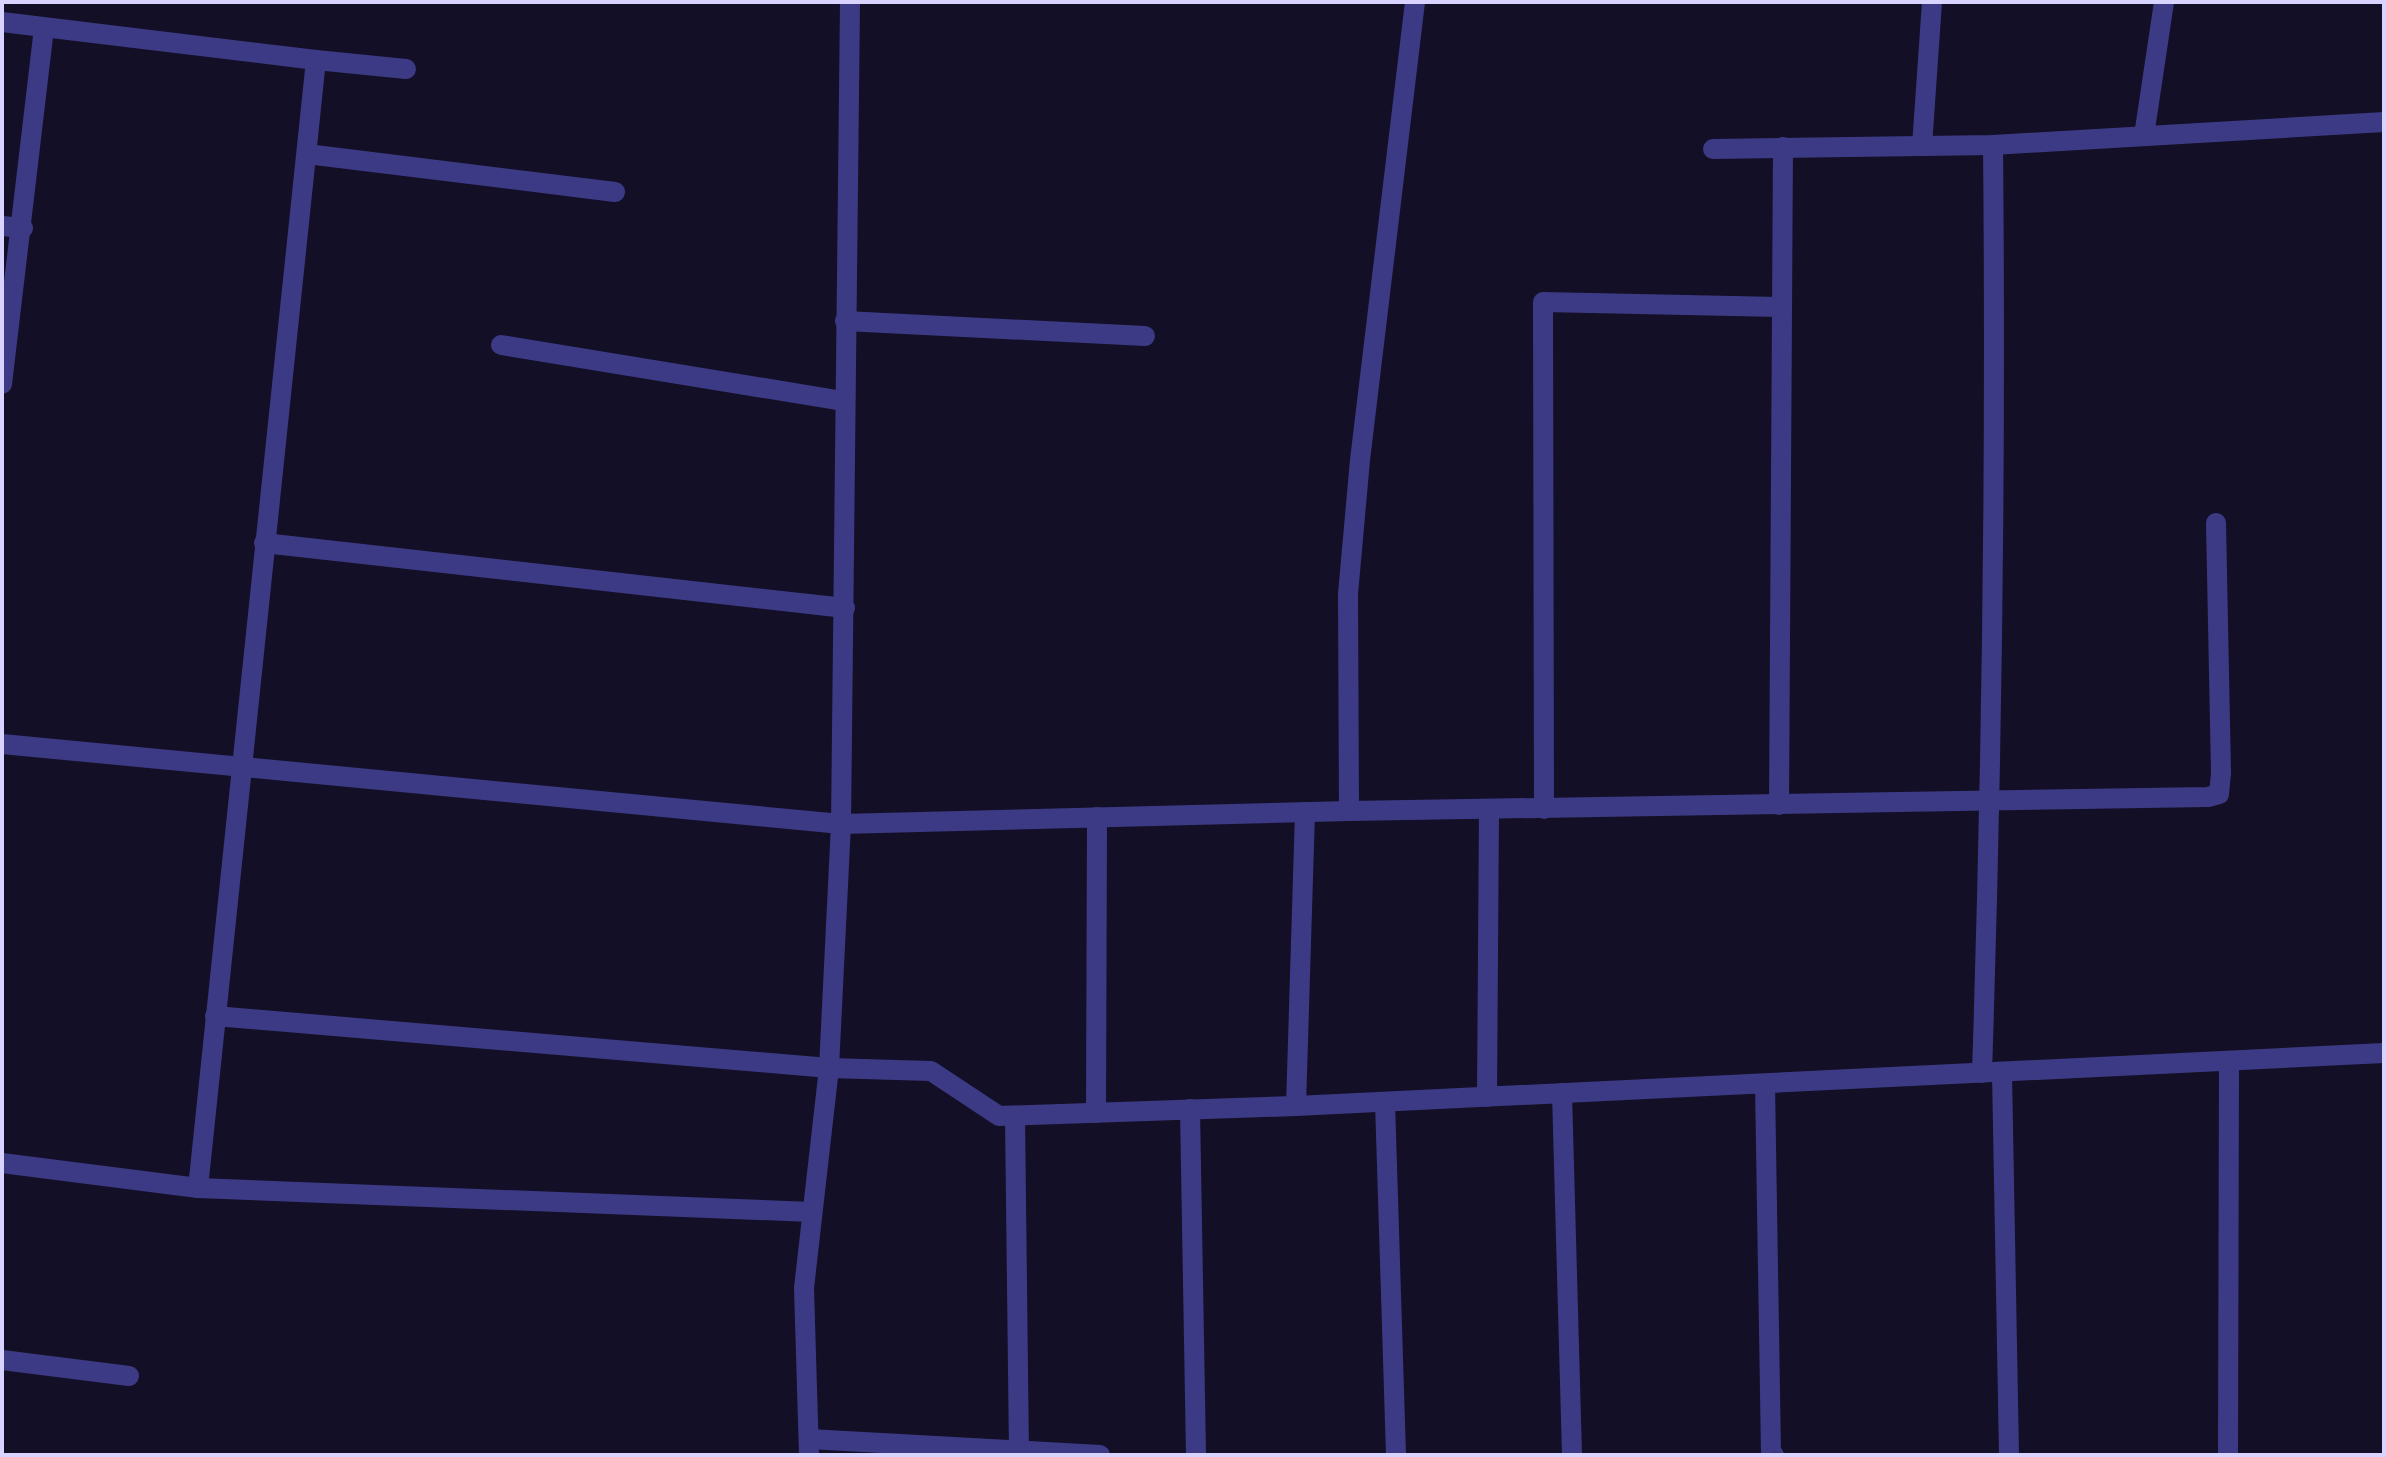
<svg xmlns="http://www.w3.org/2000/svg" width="2386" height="1457" font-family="'Titillium Web',sans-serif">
  <rect width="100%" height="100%" fill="#130f26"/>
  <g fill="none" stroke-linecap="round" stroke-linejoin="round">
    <g stroke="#3d3a85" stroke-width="20">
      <polyline points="2,22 316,60 198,1188"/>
      <polyline points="316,60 406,69"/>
      <polyline points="2144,136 2164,2"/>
      <polyline points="1922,146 1932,2"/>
      <polyline points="1713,149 1993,145 2384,122"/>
      <polyline points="307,154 615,192"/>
      <polyline points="2,226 23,228"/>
      <polyline points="845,321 1145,336"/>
      <polyline points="501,345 843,401"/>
      <polyline points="2,384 44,28"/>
      <polyline points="264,543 845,608"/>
      <polyline points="2,744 841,824 1349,811 2208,797 2219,794 2221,773 2216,523"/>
      <polyline points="1779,805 1783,147"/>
      <polyline points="1544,809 1543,302 1782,307"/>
      <polyline points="1349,811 1348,594 1360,460 1415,2"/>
      <polyline points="215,1016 829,1068 931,1071 999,1116 1296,1106 2384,1053"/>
      <path d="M1982,1073C1992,764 1996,455 1993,145"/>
      <polyline points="2002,1073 2009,1455"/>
      <polyline points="1765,1084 1771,1453 1774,1455"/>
      <polyline points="1562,1093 1572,1455"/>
      <polyline points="1487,1097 1489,810"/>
      <polyline points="1385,1102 1396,1455"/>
      <polyline points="1296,1106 1305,812"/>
      <polyline points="1190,1109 1196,1455"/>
      <polyline points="1096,1113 1097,817"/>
      <polyline points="1015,1116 1019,1455"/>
      <polyline points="2,1163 198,1188 812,1212"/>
      <polyline points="2,1360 129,1376"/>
      <polyline points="809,1439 1100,1455"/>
      <polyline points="2228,1455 2229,1061"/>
    </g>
    <polyline stroke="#3d3a85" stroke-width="20" points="809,1455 804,1288 829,1068 841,824 850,2"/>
  </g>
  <rect width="2386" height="1457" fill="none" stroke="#d9d4ff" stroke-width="8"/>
</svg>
